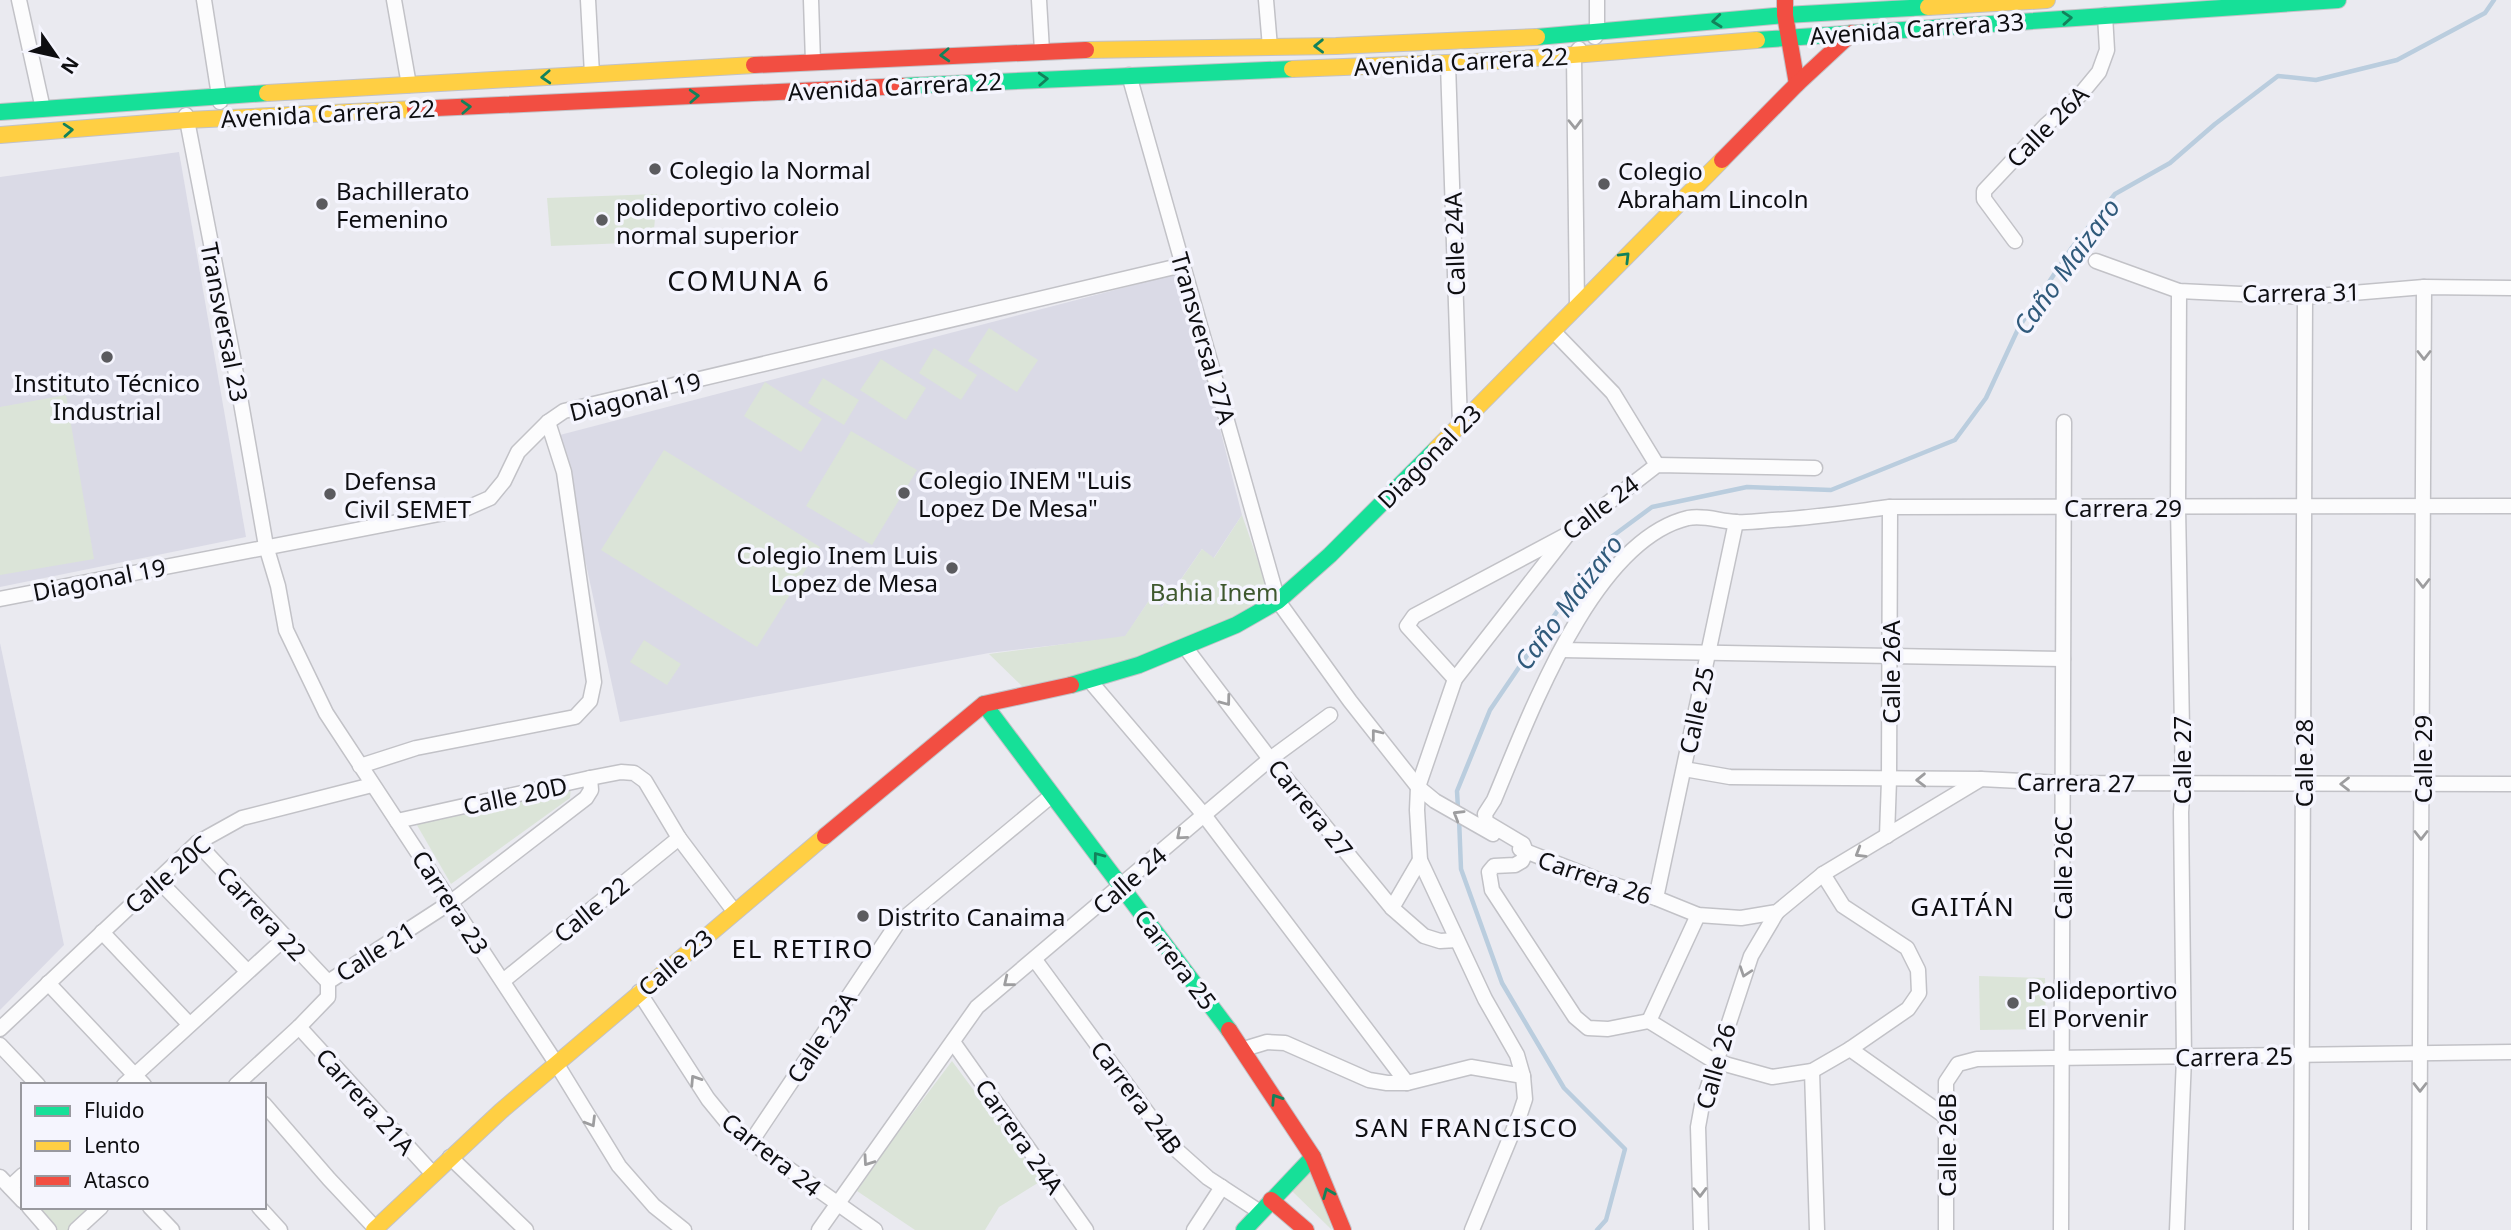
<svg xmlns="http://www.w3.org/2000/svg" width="2511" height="1230" font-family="'Noto Sans',sans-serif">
  <rect width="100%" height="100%" fill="#eaeaf0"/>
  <g fill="#dadae6">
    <polygon points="179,152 246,537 0,587 0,177"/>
    <polygon points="1180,273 1242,515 1213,559 1202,549 1161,608 1150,599 1125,637 989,653 620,722 566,471 556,436"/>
    <polygon points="0,643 64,945 0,1010"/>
  </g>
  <g fill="#dbe4d8">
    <polygon points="657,194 653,242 551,246 547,198"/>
    <polygon points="989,328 1038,360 1017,392 968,361"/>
    <polygon points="934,348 977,375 961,400 919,373"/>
    <polygon points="881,359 926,388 906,420 860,390"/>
    <polygon points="823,378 859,400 844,425 808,403"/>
    <polygon points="765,382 822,419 801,452 744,416"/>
    <polygon points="66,395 94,559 0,575 0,407"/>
    <polygon points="851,431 917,470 872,545 806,506"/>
    <polygon points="664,450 820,547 757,647 601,550"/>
    <polygon points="1242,515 1269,593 1234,617 1136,660 1024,688 989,654 1125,636 1150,599 1162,607 1202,549 1214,558"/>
    <polygon points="644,640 681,664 667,685 630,662"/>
    <polygon points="571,787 570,798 451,884 414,820"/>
    <polygon points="1979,976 2045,978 2046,1029 1980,1030"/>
    <polygon points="952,1061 1041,1181 999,1207 985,1230 915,1230 857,1191 888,1146"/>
    <polygon points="1313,1167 1332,1230 1291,1190"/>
    <polygon points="31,1207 96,1207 72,1230 52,1230"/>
  </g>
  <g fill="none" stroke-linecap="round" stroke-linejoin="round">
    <g stroke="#bacdde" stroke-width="4.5">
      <polyline points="1458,809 1457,791 1490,710 1573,588 1610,538 1652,507 1747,487 1831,490 1955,440 1986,398 2019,327 2071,249 2115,194 2170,163 2215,124 2278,76 2316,80 2397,60 2485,13 2494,0"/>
      <polyline points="1459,818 1461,869 1502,983 1564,1088 1625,1149 1606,1220 1597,1230"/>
    </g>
    <defs>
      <g id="street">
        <polyline points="19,0 43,109"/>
        <polyline points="204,0 220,102"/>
        <polyline points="394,0 409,85"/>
        <polyline points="588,0 592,74"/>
        <polyline points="811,0 813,62"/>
        <polyline points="1039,0 1042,51"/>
        <polyline points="1266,0 1270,47"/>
        <polyline points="1595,37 1597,33 1597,0"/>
        <polyline points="1448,64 1460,424"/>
        <polyline points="1129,75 1278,601 1350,701 1418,787 1435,801 1493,834"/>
        <polyline points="186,115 233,357 266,546 278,586 286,630 326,713 556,1063 619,1166 654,1206 684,1230"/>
        <polyline points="2015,241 1984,199 1984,191 2046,125 2080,95 2099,72 2107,50 2105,15"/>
        <polyline points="2096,261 2179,291 2305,297 2424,287 2511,288"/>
        <polyline points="1577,306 1574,56 1579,49"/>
        <polyline points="1554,332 1613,393 1657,465"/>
        <polyline points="0,599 465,509 490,498 504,481 518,452 548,422 564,411 1183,265"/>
        <polyline points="1185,647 1270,759 1392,908 1424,936 1440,941 1457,940"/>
        <polyline points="1562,650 2063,659"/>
        <polyline points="1455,679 1407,626 1414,616 1568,534 1657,465 1815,468"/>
        <polyline points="1090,681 1204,815 1407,1083"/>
        <polyline points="360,766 416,748 575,717 590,701 594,682 564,472 548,422"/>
        <polyline points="1684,769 1730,777 1981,779 2062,783 2511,784"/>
        <polyline points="397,821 590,778 621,772 634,773 645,781 679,838 734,911"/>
        <polyline points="1887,836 1889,780 1890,507"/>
        <polyline points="197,843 328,982"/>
        <polyline points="1520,849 1596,879 1656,898 1698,915 1741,918 1777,912 1823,874 1981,779"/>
        <polyline points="158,880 247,971"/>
        <polyline points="1656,898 1736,522"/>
        <polyline points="1392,908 1420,860"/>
        <polyline points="102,932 189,1024"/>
        <polyline points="1035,960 1171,1145 1208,1178 1260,1212"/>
        <polyline points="503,981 679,838"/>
        <polyline points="48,983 144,1085"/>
        <polyline points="639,992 708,1099 726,1121 751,1142 875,1230"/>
        <path d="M1649,1021L1608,1029L1588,1028L1575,1017L1492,890L1489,872L1494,866L1515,865L1522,861L1526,852L1523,844L1486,822L1485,814L1494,800C1529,717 1592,541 1688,518C1705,515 1719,521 1736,522C1748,523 1761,521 1773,520C1812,518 1851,512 1890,507L2511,506"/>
        <polyline points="1649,1021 1714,1061 1772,1077 1812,1071 1850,1049 1908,1009 1919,993 1918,970 1907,948 1843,906 1823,874"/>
        <polyline points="1649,1021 1698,915"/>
        <polyline points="299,1027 433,1174"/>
        <polyline points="0,1029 197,843 242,818 372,785"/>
        <polyline points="953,1042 1086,1230"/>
        <polyline points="0,1045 38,1085"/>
        <polyline points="1244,1049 1267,1042 1285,1043 1369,1080 1387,1083 1407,1083 1471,1067 1523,1076"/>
        <polyline points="1850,1049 1946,1117"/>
        <polyline points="1812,1071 1817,1230"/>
        <polyline points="124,1085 284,939"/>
        <polyline points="236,1085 299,1027 328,997 328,982 451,902 586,798 591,790 590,778"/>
        <polyline points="264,1104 329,1179 377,1230"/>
        <polyline points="751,1142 897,924 1051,796"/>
        <polyline points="450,1157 526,1230"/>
        <polyline points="0,1177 23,1201"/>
        <polyline points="10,1187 23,1175"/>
        <polyline points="29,1207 49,1230"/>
        <polyline points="150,1207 172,1230"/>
        <polyline points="259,1207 280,1230"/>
        <polyline points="76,1230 101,1207"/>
        <polyline points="819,1230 977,1007 1270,759 1330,715"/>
        <polyline points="1194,1230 1222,1187"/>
        <polyline points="1472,1230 1520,1114 1525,1099 1523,1076 1517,1055 1485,999 1420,860 1417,810 1418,787 1455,679 1568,534"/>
        <polyline points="1701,1230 1698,1127 1702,1105 1751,956 1777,912"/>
        <polyline points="1946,1230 1946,1082 1958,1064 1977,1059 2511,1052"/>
        <polyline points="2061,1230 2064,422"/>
        <polyline points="2177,1230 2184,1058 2181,812 2183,784 2178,507 2179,291"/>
        <polyline points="2301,1230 2305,297"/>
        <polyline points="2419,1230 2424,287"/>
      </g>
      <g id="fast">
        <polyline points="1537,37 1785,15 1928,7"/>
        <polyline points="1757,40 2338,0"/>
        <polyline points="903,86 1292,69"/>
        <polyline points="0,112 267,93"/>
        <polyline points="1071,685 1139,665 1236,625 1278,601 1330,555 1436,449"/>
        <polyline points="984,704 1229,1030"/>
        <polyline points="1244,1230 1313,1157"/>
      </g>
      <g id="slow">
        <polyline points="1928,7 2047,0"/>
        <polyline points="1086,50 1336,46 1537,37"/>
        <polyline points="1292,69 1498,61 1757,40"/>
        <polyline points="267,93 754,65"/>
        <polyline points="0,135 187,120 415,109"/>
        <polyline points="1436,449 1722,160"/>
        <polyline points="374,1230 501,1111 825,836"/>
      </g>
      <g id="jam">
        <polyline points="1785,0 1785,15 1797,84"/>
        <polyline points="754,65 1086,50"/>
        <polyline points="415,109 903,86"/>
        <polyline points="1722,160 1797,84 1852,33"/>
        <polyline points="825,836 984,704 1071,685"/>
        <polyline points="1229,1030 1313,1157 1343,1230"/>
        <polyline points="1271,1200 1306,1230"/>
      </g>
    </defs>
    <use href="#street" stroke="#c2c2c7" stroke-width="17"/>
    <use href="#fast" stroke="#c2c2c7" stroke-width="18"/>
    <use href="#slow" stroke="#c2c2c7" stroke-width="18"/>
    <use href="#jam" stroke="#c2c2c7" stroke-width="18"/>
    <use href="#street" stroke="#fcfcfd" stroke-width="14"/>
    <use href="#fast" stroke="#16e098" stroke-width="16"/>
    <use href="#slow" stroke="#ffcf43" stroke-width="16"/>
    <use href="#jam" stroke="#f24e42" stroke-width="16"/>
  </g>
  <defs><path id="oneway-chevron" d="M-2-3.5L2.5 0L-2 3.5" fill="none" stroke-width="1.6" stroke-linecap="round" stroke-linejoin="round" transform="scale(1.75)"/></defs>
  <g stroke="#12825b">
    <use href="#oneway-chevron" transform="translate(2067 18) rotate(-4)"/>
    <use href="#oneway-chevron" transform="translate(1717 21) rotate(174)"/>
    <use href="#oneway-chevron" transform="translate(1319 46) rotate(179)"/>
    <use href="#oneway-chevron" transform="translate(945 55) rotate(177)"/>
    <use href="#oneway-chevron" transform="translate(546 77) rotate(177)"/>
    <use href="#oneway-chevron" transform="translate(1043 79) rotate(-3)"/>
    <use href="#oneway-chevron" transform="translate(694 96) rotate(-3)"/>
    <use href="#oneway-chevron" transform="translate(466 107) rotate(-3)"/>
    <use href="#oneway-chevron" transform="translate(68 130) rotate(-4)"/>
    <use href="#oneway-chevron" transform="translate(1625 257) rotate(-45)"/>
    <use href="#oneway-chevron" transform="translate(1098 857) rotate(-127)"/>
    <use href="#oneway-chevron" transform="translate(1276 1099) rotate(-123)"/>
    <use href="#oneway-chevron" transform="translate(1328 1193) rotate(-112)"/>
  </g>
  <g stroke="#9d9d9f">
    <use href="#oneway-chevron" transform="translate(1575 124) rotate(89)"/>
    <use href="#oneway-chevron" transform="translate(2424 355) rotate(90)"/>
    <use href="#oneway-chevron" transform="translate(2423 583) rotate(90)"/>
    <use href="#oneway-chevron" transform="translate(1226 701) rotate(53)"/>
    <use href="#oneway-chevron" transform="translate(1376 734) rotate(-128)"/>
    <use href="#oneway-chevron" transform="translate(1921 780) rotate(179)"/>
    <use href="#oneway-chevron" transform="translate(2345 784) rotate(-180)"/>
    <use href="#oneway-chevron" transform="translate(1458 815) rotate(-149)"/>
    <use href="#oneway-chevron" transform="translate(1181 835) rotate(139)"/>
    <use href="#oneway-chevron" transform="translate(2421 835) rotate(90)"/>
    <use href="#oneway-chevron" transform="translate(1860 853) rotate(149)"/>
    <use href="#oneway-chevron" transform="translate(1745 972) rotate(109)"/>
    <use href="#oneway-chevron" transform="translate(1008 982) rotate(141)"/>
    <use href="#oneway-chevron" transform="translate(695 1080) rotate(-123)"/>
    <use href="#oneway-chevron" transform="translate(2420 1087) rotate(90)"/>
    <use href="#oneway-chevron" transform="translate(591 1122) rotate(59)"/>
    <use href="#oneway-chevron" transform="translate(868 1161) rotate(125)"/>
    <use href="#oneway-chevron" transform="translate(1700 1192) rotate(89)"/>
  </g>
  <g fill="#5b5b5f" stroke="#f5f5fe" stroke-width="2.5">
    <circle cx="655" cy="169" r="7"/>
    <circle cx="1604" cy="184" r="7"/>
    <circle cx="322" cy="204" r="7"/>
    <circle cx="602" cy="220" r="7"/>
    <circle cx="107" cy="357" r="7"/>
    <circle cx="904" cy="493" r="7"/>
    <circle cx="330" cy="494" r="7"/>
    <circle cx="952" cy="568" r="7"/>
    <circle cx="863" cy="916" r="7"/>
    <circle cx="2013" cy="1003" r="7"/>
  </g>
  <g text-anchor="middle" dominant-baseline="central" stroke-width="7" stroke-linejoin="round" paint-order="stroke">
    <g font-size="24" fill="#0e0e11" stroke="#f5f5fe">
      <text transform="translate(1917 28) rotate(-4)">Avenida Carrera 33</text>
      <text transform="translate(1461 61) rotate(-3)">Avenida Carrera 22</text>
      <text transform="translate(895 86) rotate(-3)">Avenida Carrera 22</text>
      <text transform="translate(328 113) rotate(-3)">Avenida Carrera 22</text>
      <text transform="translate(2047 126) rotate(-45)">Calle 26A</text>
      <text transform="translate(1454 244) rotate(-92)">Calle 24A</text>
      <text transform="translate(2301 292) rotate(-1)">Carrera 31</text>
      <text transform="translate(225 322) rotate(79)">Transversal 23</text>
      <text transform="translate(1204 338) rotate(74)">Transversal 27A</text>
      <text transform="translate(635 396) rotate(-14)">Diagonal 19</text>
      <text transform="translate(1429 456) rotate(-45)">Diagonal 23</text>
      <text transform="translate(1600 507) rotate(-37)">Calle 24</text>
      <text x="2123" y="507">Carrera 29</text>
      <text transform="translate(99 579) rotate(-11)">Diagonal 19</text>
      <text transform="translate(1890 672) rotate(-90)">Calle 26A</text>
      <text transform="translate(1696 710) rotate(-78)">Calle 25</text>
      <text transform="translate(2422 759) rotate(-90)">Calle 29</text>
      <text transform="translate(2181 760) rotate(-90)">Calle 27</text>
      <text transform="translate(2303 763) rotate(-90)">Calle 28</text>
      <text transform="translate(2076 782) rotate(1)">Carrera 27</text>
      <text transform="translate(515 795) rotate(-12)">Calle 20D</text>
      <text transform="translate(1311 808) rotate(51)">Carrera 27</text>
      <text transform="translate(2062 868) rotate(-90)">Calle 26C</text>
      <text transform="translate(167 874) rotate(-41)">Calle 20C</text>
      <text transform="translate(1595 877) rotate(19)">Carrera 26</text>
      <text transform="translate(1129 880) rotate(-41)">Calle 24</text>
      <text transform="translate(451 902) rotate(57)">Carrera 23</text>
      <text transform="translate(591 909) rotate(-39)">Calle 22</text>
      <text transform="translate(262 913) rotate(47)">Carrera 22</text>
      <text transform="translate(375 951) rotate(-33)">Calle 21</text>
      <text transform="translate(1176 959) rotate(53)">Carrera 25</text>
      <text transform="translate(675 962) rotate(-40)">Calle 23</text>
      <text transform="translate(821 1037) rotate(-56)">Calle 23A</text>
      <text transform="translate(2234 1056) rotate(-1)">Carrera 25</text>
      <text transform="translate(1715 1066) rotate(-74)">Calle 26</text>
      <text transform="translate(1137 1097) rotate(53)">Carrera 24B</text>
      <text transform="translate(366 1101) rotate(48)">Carrera 21A</text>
      <text transform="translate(1020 1136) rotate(55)">Carrera 24A</text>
      <text transform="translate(1946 1145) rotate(-90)">Calle 26B</text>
      <text transform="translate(772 1154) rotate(38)">Carrera 24</text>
    </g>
    <g font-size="24" fill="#0e0e11" stroke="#f5f5fe" text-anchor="start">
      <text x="669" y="169">Colegio la Normal</text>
      <text x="1618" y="170">Colegio<tspan x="1618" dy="28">Abraham Lincoln</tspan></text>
      <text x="336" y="190">Bachillerato<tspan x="336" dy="28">Femenino</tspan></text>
      <text x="616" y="206">polideportivo coleio<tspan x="616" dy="28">normal superior</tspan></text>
      <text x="107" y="382" text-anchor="middle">Instituto Técnico<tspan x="107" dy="28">Industrial</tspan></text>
      <text x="918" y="479">Colegio INEM "Luis<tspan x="918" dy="28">Lopez De Mesa"</tspan></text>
      <text x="344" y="480">Defensa<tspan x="344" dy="28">Civil SEMET</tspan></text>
      <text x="938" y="554" text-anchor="end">Colegio Inem Luis<tspan x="938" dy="28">Lopez de Mesa</tspan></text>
      <text x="877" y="916">Distrito Canaima</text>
      <text x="2027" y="989">Polideportivo<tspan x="2027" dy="28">El Porvenir</tspan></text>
    </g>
    <g font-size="24" fill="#3e582e" stroke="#f5f5fe">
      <text x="1214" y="591">Bahia Inem</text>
    </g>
    <g font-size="26" font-style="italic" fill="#305a7b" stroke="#f5f5fe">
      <text transform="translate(2066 266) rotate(-54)">Caño Maizaro</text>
      <text transform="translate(1568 602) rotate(-53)">Caño Maizaro</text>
    </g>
    <g font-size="26" letter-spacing="2" fill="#0e0e11" stroke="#f5f5fe">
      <text x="1963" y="906">GAITÁN</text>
      <text x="803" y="948">EL RETIRO</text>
      <text x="1467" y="1127">SAN FRANCISCO</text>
    </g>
    <g font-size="28" letter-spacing="2" fill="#0e0e11" stroke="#f5f5fe">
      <text x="749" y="280">COMUNA 6</text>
    </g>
  </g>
  <rect x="21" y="1083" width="245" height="126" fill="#f5f5fe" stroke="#99999f" stroke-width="2"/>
  <rect x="35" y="1106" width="35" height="10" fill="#16e098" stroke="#99999f" stroke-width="2"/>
  <text x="84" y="1118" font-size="21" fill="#0e0e11">Fluido</text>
  <rect x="35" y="1141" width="35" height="10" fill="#ffcf43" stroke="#99999f" stroke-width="2"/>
  <text x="84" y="1153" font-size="21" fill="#0e0e11">Lento</text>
  <rect x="35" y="1176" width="35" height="10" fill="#f24e42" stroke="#99999f" stroke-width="2"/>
  <text x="84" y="1188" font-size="21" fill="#0e0e11">Atasco</text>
  <g transform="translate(56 56) rotate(124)" stroke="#f5f5fe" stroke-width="5" paint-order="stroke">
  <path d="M0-5L12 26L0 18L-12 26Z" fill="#0e0e11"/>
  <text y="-10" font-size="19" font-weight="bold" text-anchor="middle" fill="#0e0e11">N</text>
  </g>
</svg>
